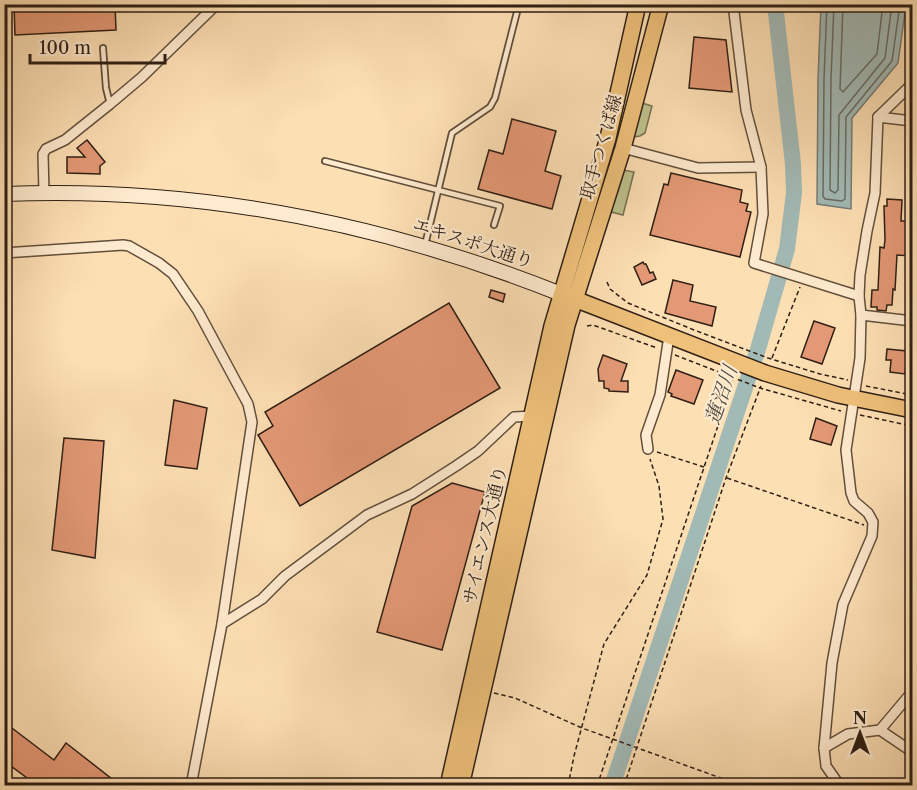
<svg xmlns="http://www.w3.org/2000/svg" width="917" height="790" font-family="'Libre Caslon Text','Noto Serif JP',serif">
  <rect width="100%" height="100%" fill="#fddfb4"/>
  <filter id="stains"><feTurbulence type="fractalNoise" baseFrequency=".00333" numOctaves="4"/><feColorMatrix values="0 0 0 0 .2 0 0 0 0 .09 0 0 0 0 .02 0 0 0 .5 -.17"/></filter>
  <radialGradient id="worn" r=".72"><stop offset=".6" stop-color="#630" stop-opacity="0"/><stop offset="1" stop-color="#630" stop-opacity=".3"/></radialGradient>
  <g fill="#bec28e" stroke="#767051" stroke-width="1.5">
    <polygon points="642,103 652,106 645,133 640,136 633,137"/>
    <polygon points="623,170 634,172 623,215 611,212"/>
  </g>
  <polygon fill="#a2bab6" stroke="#747c75" stroke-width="1.5" points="821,5 906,5 898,63 852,118 851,209 817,204 818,79"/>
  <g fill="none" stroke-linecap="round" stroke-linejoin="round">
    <g stroke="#686c65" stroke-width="1.5">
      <polyline points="827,4 824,79 823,196 825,199 842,201 845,199 846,117 892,61 900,4"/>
      <polyline points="834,4 831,79 830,190 835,193 838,190 839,115 885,58 892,4"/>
      <polyline points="843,4 840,89 843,92 877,54 883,4"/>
    </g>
    <polyline stroke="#a2bab6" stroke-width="16" points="612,786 758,349 787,249 794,193 793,164 775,4"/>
  </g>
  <g fill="#e49976" stroke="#2f1f14" stroke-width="1.5">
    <polygon points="14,4 115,4 116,30 15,35"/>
    <polygon points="694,37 726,40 732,92 689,88"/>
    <polygon points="512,119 556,131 545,171 561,176 552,209 478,189 489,150 503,154"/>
    <polygon points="87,140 105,162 100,166 100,174 67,173 67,157 85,157 77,148"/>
    <polygon points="671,173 742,190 740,202 748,204 746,211 751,212 740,257 650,235 664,184 668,185"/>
    <polygon points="887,199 902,200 901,221 912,221 912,256 897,255 895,290 893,289 892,305 887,305 886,311 877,310 877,307 871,307 872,290 878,290 880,247 884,248 885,240 884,206 887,206"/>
    <polygon points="643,262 644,264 646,264 650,273 653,272 656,279 642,285 634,267"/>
    <polygon points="673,280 693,285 690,301 716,307 712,326 665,313"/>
    <polygon points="491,290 505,294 503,302 489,297"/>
    <polygon points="449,303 500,388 300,506 258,435 273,426 265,412"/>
    <polygon points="814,321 835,328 822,364 801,357"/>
    <polygon points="887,349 907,351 905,374 890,372 891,360 886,360"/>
    <polygon points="603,355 627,364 621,381 628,381 628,392 609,391 609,389 604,388 604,381 599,381 598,369"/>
    <polygon points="676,370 703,380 694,404 671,396 672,394 668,392"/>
    <polygon points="174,400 207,408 197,469 165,465"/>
    <polygon points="816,418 837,426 831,445 810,439"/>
    <polygon points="64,438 104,441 95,558 52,550"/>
    <polygon points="452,483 485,492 442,650 377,632 412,506"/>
    <polygon points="4,722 54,760 66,743 121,786 38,786 4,761"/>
  </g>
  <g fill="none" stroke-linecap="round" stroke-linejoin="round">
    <defs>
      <g id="lane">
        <polyline points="103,48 106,88 110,104"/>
        <polyline points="325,161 500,206 494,225"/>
        <polyline points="425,245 452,133 490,107 495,98 519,4"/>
      </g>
      <g id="street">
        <polyline points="733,4 746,110 761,167 763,214 754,263 859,296"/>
        <polyline points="912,84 878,117 875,193 867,231 860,275 859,296 861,315 912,321"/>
        <polyline points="878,117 912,121"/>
        <polyline points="623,148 698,168 761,167"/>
        <polyline points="44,193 43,154 46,149 65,140 110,104 142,77 217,4"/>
        <polyline points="4,253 123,245 129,246 159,263 173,274 198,311 248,404 252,422 222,624 191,786"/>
        <polyline points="648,449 646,435 660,395 669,336"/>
        <polyline points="222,624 262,599 285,576 367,515 412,494 456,466 478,451 514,417 534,416"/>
        <polyline points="880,730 912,692"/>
        <polyline points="824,748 848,734 880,730 911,751 912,759"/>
        <polyline points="840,786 826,766 824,748 832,663 843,604 872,536 873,522 868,513 854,501 851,493 846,450 860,358 861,315"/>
      </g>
      <path id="secondary" d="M4,194C196,186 383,223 561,294"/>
      <g id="primary">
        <polyline points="567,296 765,373 838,395 912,410"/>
        <polyline points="448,786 552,326 608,138 638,4"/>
        <polyline points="461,786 567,325 623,148 661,4"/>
      </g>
    </defs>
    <use href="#lane" stroke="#624f3c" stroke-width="8"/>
    <use href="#street" stroke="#624f3c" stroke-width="12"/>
    <use href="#secondary" stroke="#2f1f14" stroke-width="16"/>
    <use href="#primary" stroke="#2f1f14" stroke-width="18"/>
    <g stroke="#2f1f14" stroke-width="1.5" stroke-dasharray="4.5 3" stroke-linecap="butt">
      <polyline points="607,282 610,289 628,303 694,330 768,358 820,374 848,380"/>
      <polyline points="587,326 593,325 657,348"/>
      <polyline points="675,355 760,388 841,411"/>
      <polyline points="772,358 800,287"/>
      <polyline points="866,386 912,395"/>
      <polyline points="860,415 912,426"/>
      <polyline points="657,452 704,467"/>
      <polyline points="727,478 864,525"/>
      <polyline points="494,693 515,698 582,728 743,786"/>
      <polyline points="568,786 574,756 604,644 647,575 663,519 659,486 650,459"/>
      <polyline points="597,786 734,378"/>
      <polyline points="624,786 726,478 761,386"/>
    </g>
    <use href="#lane" stroke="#feeace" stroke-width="4.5"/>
    <use href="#street" stroke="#feeace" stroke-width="9"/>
    <use href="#secondary" stroke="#feeace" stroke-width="14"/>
    <use href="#primary" stroke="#eec07a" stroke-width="15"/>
  </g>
  <g text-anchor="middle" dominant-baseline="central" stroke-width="4.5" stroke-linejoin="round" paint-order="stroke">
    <g font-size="18" fill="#2f1f14" stroke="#feeace">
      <text transform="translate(601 147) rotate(-74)">取手つくば線</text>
      <text transform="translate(473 243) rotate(18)">エキスポ大通り</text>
      <text transform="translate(485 535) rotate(-77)">サイエンス大通り</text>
    </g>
    <g font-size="20" font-style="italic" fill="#524e45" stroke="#feeace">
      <text transform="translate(721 395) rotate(-71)">蓮沼川</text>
    </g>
  </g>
  <rect width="917" height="790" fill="none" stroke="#fddfb4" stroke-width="24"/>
  <rect x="6" y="6" width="905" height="778" fill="none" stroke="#2f1f14" stroke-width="3"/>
  <rect x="12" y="12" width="893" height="766" fill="none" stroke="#2f1f14" stroke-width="1.5"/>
  <g transform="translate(860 733)" stroke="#feeace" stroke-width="4.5" paint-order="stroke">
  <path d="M0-4.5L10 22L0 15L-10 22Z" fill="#2f1f14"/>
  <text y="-9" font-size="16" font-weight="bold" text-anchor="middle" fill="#2f1f14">N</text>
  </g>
  <path d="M30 54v9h135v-9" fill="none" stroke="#2f1f14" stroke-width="3"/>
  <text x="39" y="54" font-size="18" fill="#2f1f14" stroke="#feeace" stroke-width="4.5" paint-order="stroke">100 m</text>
  <rect width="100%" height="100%" filter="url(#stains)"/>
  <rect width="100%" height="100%" fill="url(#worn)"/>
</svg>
